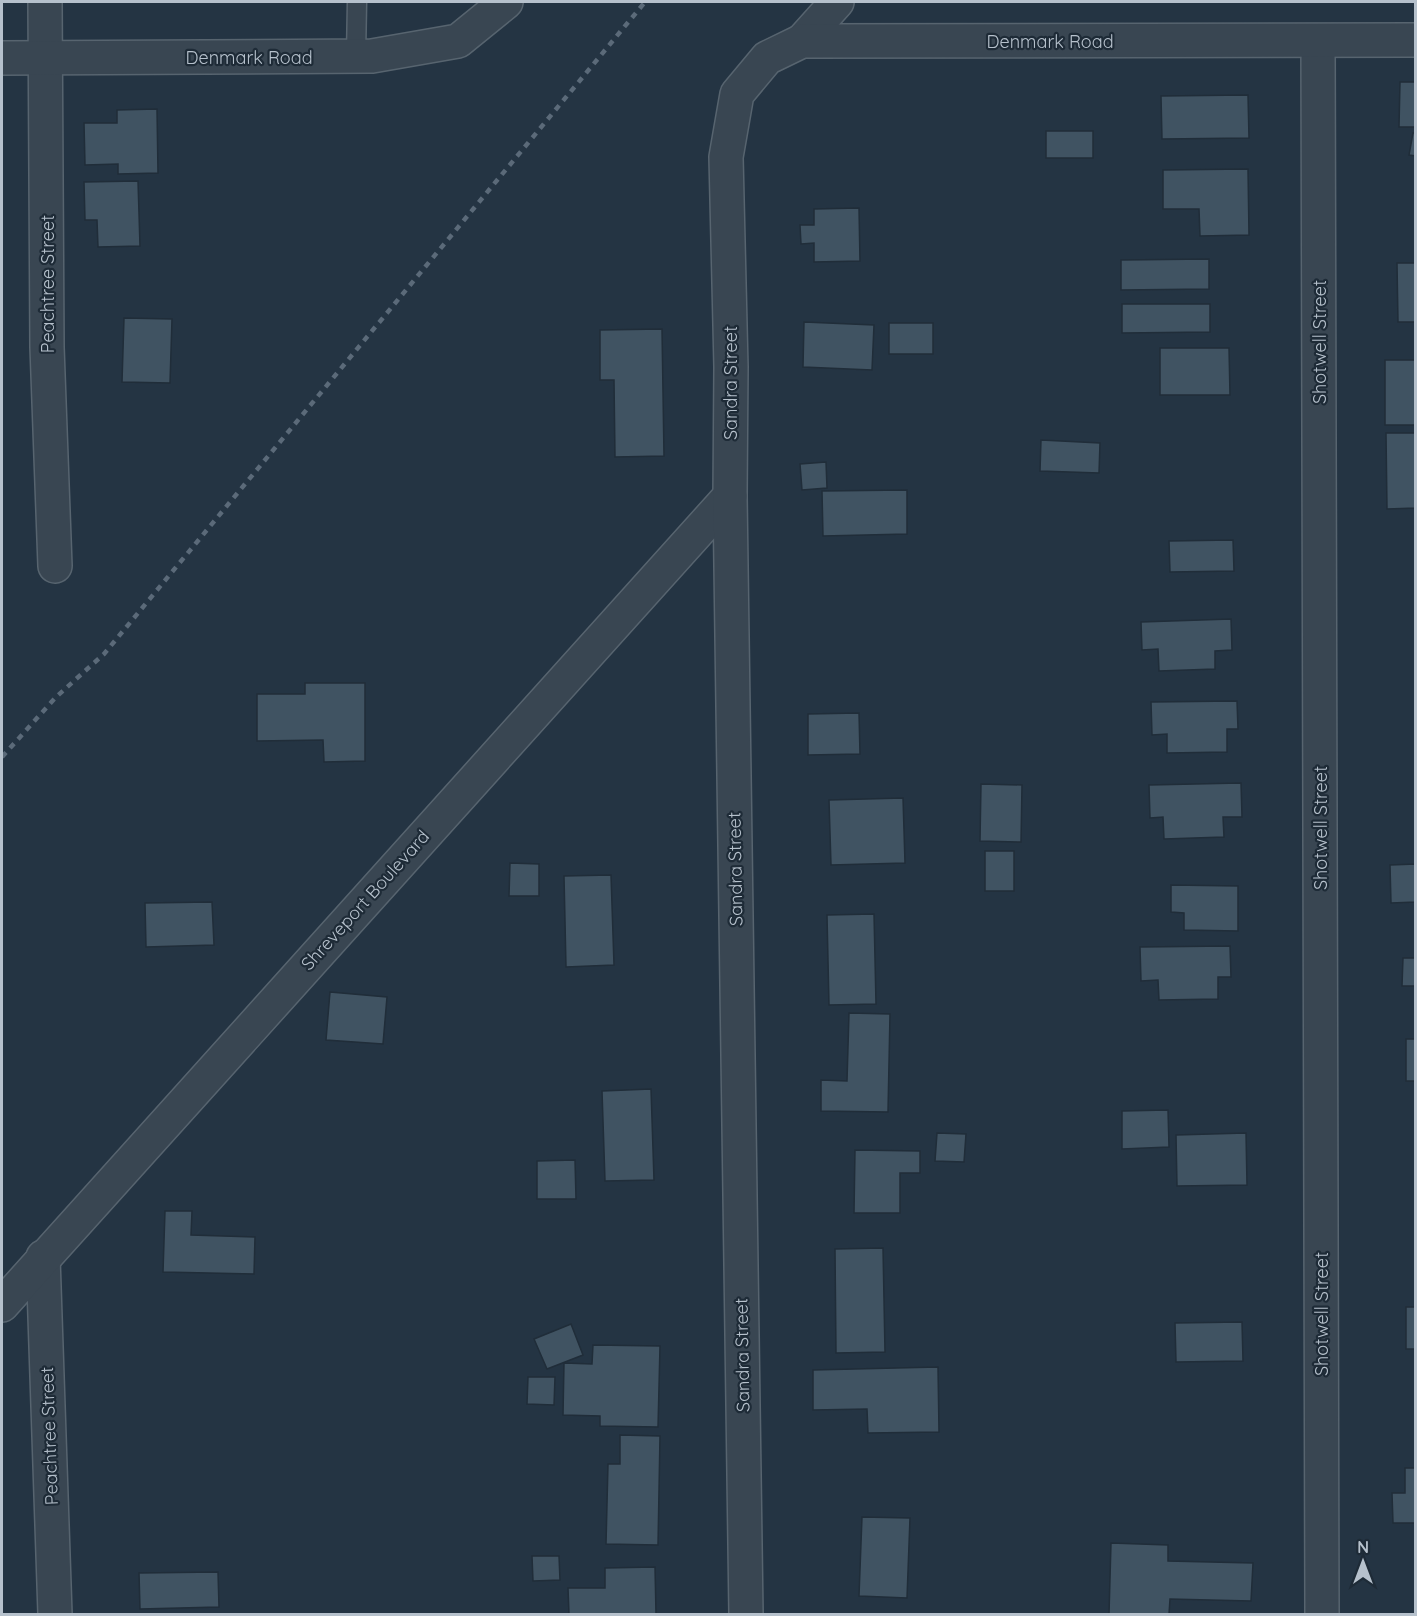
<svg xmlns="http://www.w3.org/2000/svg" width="1417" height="1616" font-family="Quicksand,sans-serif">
  <rect width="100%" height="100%" fill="#243443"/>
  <g fill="#405362" stroke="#202d39" stroke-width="1.5">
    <polygon points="1400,82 1416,82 1416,127 1399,127"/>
    <polygon points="1248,95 1249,138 1162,139 1161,96"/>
    <polygon points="157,109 158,173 118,174 118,164 85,165 84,123 117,123 117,110"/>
    <rect x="1046" y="131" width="47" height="27"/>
    <polygon points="1413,133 1416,133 1416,156 1409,155"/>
    <polygon points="1248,169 1249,235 1200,236 1199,209 1163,209 1163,170"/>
    <polygon points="138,181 140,246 98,247 97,220 85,220 84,182"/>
    <polygon points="859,208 860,261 814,262 814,243 801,244 800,225 814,225 814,209"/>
    <polygon points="1209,259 1209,289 1121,290 1121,260"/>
    <polygon points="1397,263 1416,263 1416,322 1398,322"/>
    <polygon points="1122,304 1210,304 1210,332 1122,333"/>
    <polygon points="124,318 172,319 170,383 122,382"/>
    <polygon points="804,322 874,325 872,370 803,367"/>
    <rect x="889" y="323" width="44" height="31"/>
    <polygon points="662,329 664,456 615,457 614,380 600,380 600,330"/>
    <polygon points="1160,348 1229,348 1230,395 1160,395"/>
    <rect x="1385" y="360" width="31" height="65"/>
    <polygon points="1386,433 1416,433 1416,508 1387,509"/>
    <polygon points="1041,440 1100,443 1099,473 1040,471"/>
    <polygon points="826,462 827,488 802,490 800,464"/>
    <polygon points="907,490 907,534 823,536 822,491"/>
    <polygon points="1233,540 1234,571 1170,572 1169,541"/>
    <polygon points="1231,619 1232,650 1215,651 1215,669 1159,671 1158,649 1142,650 1141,622"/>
    <polygon points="305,683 365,683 365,761 324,762 323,740 257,741 257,694 305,694"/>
    <polygon points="1237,701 1238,729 1227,729 1227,752 1167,753 1167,734 1152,735 1151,702"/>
    <polygon points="859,713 860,754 808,755 808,714"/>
    <polygon points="1241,783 1242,817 1223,817 1224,837 1164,839 1163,817 1150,818 1149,785"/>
    <polygon points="981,784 1022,785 1021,842 980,841"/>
    <polygon points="903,798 905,863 831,865 829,800"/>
    <rect x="985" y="851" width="29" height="40"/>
    <polygon points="510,863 539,864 539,896 509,896"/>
    <polygon points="1416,864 1416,902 1391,903 1390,865"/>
    <polygon points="611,875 614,965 566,967 564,876"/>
    <polygon points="1171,885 1238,886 1238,931 1184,930 1184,913 1171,912"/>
    <polygon points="212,902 214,945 146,947 145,903"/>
    <polygon points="874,914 876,1004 829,1005 827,915"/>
    <polygon points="1230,946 1231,977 1218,977 1218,999 1159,1000 1158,980 1141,981 1140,947"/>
    <polygon points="1403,958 1416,958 1416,986 1402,986"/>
    <polygon points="330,992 387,997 383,1044 326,1040"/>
    <polygon points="849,1013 890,1014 888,1112 821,1111 821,1080 847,1081"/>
    <rect x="1406" y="1039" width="10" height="42"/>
    <polygon points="651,1089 654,1180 605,1181 602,1091"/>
    <polygon points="1168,1110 1169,1147 1122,1149 1122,1111"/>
    <polygon points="937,1133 966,1134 964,1162 935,1161"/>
    <polygon points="1246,1133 1247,1185 1177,1186 1176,1135"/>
    <polygon points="855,1150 920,1151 920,1173 900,1173 900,1213 854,1213"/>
    <polygon points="575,1160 576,1199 537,1199 537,1161"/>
    <polygon points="165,1211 192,1211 191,1235 255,1237 254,1274 163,1272"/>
    <polygon points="883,1248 885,1352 836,1353 835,1249"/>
    <rect x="1406" y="1307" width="10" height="42"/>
    <polygon points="1242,1322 1243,1361 1176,1362 1175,1323"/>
    <polygon points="571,1324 583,1355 547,1369 534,1339"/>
    <polygon points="593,1345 660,1346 658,1427 600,1426 600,1416 563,1415 564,1363 592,1364"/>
    <polygon points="938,1367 939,1432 868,1433 867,1409 813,1410 813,1370"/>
    <polygon points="528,1377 555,1377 554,1405 527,1404"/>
    <polygon points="620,1435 660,1436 658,1545 606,1544 608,1464 620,1464"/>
    <polygon points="1405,1468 1416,1468 1416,1523 1393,1523 1392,1493 1405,1493"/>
    <polygon points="862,1517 910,1518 907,1598 859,1596"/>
    <polygon points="1111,1543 1168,1545 1168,1561 1253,1563 1251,1601 1170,1599 1169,1614 1109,1614"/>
    <polygon points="532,1556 559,1556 560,1580 533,1581"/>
    <polygon points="655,1567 656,1614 569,1614 568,1588 605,1588 605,1568"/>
    <polygon points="218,1572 219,1607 140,1609 139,1573"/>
  </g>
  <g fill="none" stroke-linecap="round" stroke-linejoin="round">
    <defs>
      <polyline id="lane" points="356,56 357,2"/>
      <g id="street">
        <polyline points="45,2 47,347 55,566"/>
        <polyline points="802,41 837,2"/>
        <polyline points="1318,41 1322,1614"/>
        <polyline points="2,58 372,56 458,41 506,2"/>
        <polyline points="43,1257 55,1614"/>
        <polyline points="2,1305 730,496"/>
        <polyline points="746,1614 730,496 731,367 726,157 737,94 767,58 802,41 1416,40"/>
      </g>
    </defs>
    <use href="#lane" stroke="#57646f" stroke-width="21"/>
    <use href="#street" stroke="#57646f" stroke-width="36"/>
    <use href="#lane" stroke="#394652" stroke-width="18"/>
    <use href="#street" stroke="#394652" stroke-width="33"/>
    <polyline stroke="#5b6a79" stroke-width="4.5" stroke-dasharray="6 6" stroke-linecap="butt" points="2,757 56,697 104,654 645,2"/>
  </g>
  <g text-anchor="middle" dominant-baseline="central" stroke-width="4.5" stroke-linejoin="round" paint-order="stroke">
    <g font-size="18" fill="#b6c1cc" stroke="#1e2b37">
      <text x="1050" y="41">Denmark Road</text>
      <text x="249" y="57">Denmark Road</text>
      <text transform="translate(47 284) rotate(-90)">Peachtree Street</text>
      <text transform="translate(1319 342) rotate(-90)">Shotwell Street</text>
      <text transform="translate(730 383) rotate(-90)">Sandra Street</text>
      <text transform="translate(1320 828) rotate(-90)">Shotwell Street</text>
      <text transform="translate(735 869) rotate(-91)">Sandra Street</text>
      <text transform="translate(365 900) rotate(-48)">Shreveport Boulevard</text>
      <text transform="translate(1321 1314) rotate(-90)">Shotwell Street</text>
      <text transform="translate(742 1355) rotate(-91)">Sandra Street</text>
      <text transform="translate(49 1436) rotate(-92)">Peachtree Street</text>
    </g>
  </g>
  <rect width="1417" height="1616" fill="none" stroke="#b6c1cc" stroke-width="6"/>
  <g transform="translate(1363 1562)" stroke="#1e2b37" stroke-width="4.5" paint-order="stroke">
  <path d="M0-4.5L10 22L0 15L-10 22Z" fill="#b6c1cc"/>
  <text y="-9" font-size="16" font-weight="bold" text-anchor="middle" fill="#b6c1cc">N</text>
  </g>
</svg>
